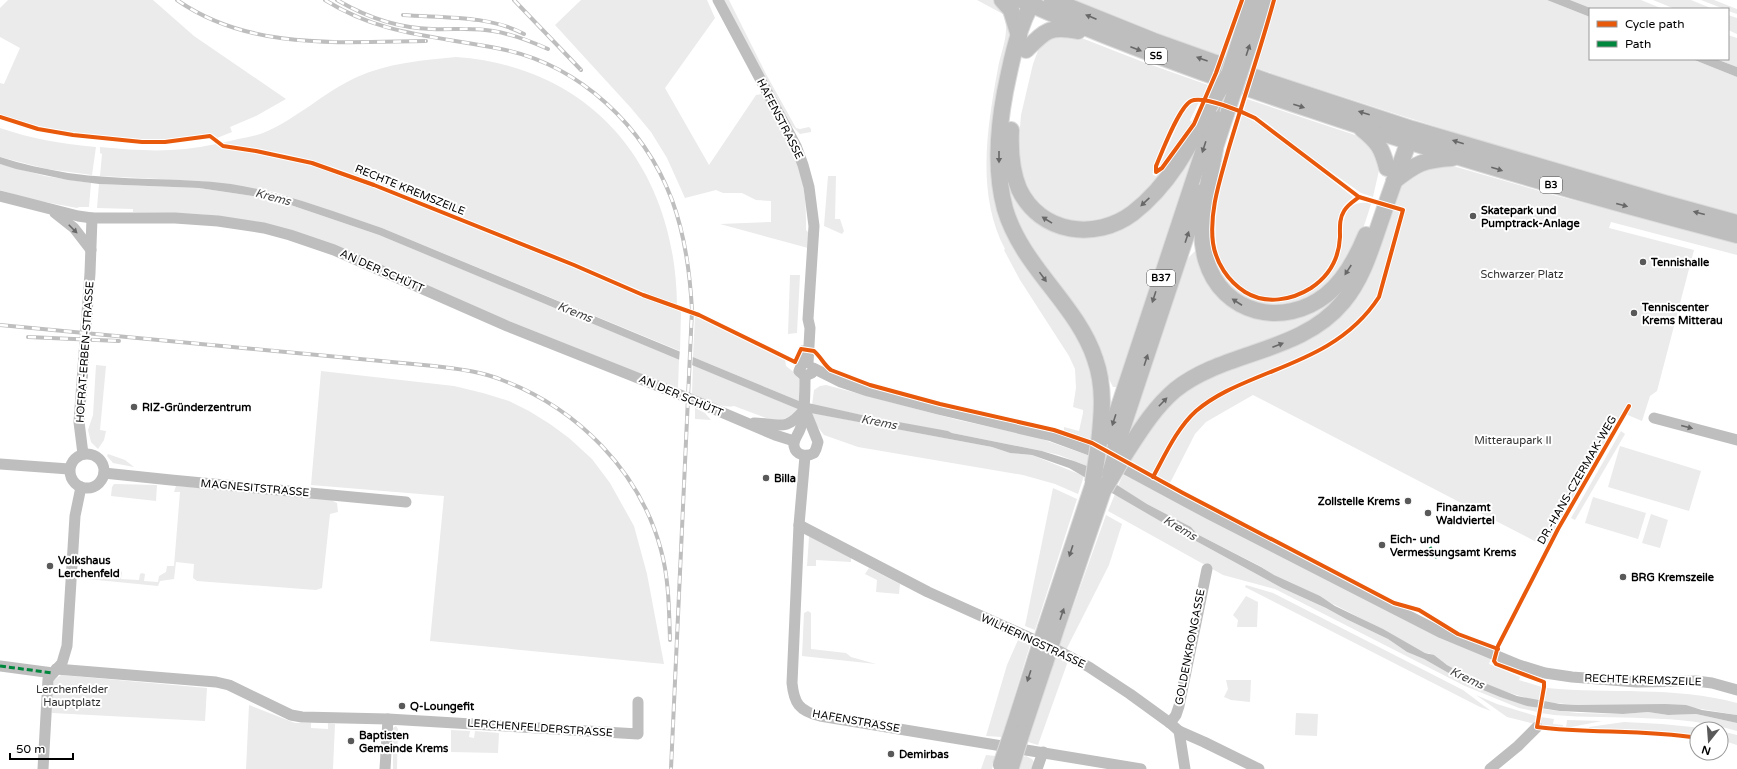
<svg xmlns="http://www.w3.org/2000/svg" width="1737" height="769" font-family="'Varela Round',sans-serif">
  <rect width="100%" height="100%" fill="#fff"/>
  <g fill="#ebebeb">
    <polygon points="8,0 153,0 194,36 286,99 256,116 230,127 232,132 217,138 206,134 165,140 142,140 60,132 0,115 0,83 4,84 20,48 0,37 0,8"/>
    <path d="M581,0H707L715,18L665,88L709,165L756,95L762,94C779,124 800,155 804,190C806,203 806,217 806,230L809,233L808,248L720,224L771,222V201L756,200L742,193H723L716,190L685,198L667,158L651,132L631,108L555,25Z"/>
    <polygon points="723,0 729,0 766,74 796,128 800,129 809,127 811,129 811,132 800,134 790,124"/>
    <path d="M977,0H995L1012,22L998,195L1072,323L1095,372L1093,441L1064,430V427L1079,431L1083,413V410L1073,407L1076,388L1075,369L1069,356L1020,280L1004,250L1005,249C976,194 987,128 998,68C1001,51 1011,31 1003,14Z"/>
    <path d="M1074,0H1547L1590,17V59H1692L1737,77V216C1604,179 1472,139 1341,96C1251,67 1161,36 1074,0Z"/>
    <polygon points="1570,0 1641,0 1663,9 1593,9"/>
    <polygon points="1653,0 1691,0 1713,9 1675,9"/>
    <polygon points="1701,0 1714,0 1737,9 1737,14 1728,11 1728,9 1724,9"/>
    <path d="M1032,15L1033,17C1012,73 983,167 1032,215C1038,222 1046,228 1054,231C1078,240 1101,238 1124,226C1151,211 1171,184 1187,158C1191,152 1196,139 1201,136L1118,387H1113L1107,375L1104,376L1096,352L1089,336L1022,239C993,180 1000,111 1019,49C1023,39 1025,23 1032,15Z"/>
    <polygon points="1728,15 1737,18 1737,34 1728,30"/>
    <polygon points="1728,35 1737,38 1737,67 1716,59 1728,59"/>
    <path d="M1050,36L1079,37L1143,62L1208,85L1203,97C1197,97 1191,98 1186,102C1177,109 1151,165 1153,175L1156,176L1160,173L1188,135L1156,185L1119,216L1084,225L1054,218L1034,201L1021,178L1018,151L1021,115L1033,64L1039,48Z"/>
    <path d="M456,57C595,67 676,170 677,306L575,263L375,182L333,167L286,154L221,143C235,139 249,138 263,133C297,119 324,92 357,77C388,63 423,60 456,57Z"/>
    <polygon points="1247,99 1367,139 1380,166 1373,197 1361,193 1310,157 1266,122 1244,110"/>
    <polygon points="1196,102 1199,102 1190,120 1192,124 1159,167 1184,110 1188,106"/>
    <path d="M1242,115L1263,126L1353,197C1349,201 1344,204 1341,210C1337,217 1338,226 1338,234C1337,251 1331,268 1318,280C1302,294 1279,302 1259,295C1182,270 1228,166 1242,115Z"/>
    <path d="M0,128C32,139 62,144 96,147L92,175L47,169L0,157Z"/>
    <path d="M216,144L223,148L256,153L312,165L374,186L573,266L681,312L680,351L382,228L275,192L199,181L100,176L102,154L100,153V147C143,151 174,153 216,144Z"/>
    <path d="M1227,150C1216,188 1198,234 1221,271C1226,279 1231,286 1239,291C1253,300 1269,304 1286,301C1311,297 1335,275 1341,250C1344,239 1341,225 1346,214C1351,203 1361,201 1371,204C1361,236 1351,269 1325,291C1278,332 1212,301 1207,241C1204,210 1217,179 1227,150Z"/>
    <polygon points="0,164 45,176 91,183 89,207 79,207 77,208 29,199 0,190"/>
    <polygon points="1446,164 1557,196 1737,241 1737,255 1611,222 1609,228 1694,250 1657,391 1650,396 1642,421 1623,413 1546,547 1253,395 1206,422 1195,434 1170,483 1129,461 1143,434 1178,393 1335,317 1396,190 1410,174"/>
    <polygon points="828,176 836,176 835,219 840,219 844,231 842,234 824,226"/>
    <polygon points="99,184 199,188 273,199 379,235 679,359 678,389 266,223 199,214 133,212 133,209 97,208"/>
    <polygon points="1196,250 1203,268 1266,318 1351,284 1316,322 1226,359 1126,439 1185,261"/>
    <polygon points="790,275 800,275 797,333 788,334"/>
    <polygon points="695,316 785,359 786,366 800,377 799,401 693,357"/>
    <polygon points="96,365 106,366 100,430 106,431 104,440 98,449 91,442 88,430 93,415"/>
    <path d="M693,365L798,409L795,414L782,420L769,419L734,406C722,409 704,399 692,394Z"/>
    <polygon points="321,371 454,386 483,393 509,401 529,411 550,424 569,438 592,459 610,483 634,526 647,574 664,664 430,641 444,496 311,485"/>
    <polygon points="826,385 958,420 1036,437 1090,456 1087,466 1059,455 1042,451 952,433 948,431 936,430 812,405 814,390 820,386"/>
    <polygon points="695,408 705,413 711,420 695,419"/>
    <polygon points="812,413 992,447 1010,453 1032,455 1084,476 1078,494 1055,484 1023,475 858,447 824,435 817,426"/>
    <polygon points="1621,431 1625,434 1575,520 1571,518"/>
    <polygon points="1620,446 1701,471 1689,511 1608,487"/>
    <polygon points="108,454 125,460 134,467 113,463 107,456"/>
    <path d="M1124,473L1491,658L1489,664L1520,677L1519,680L1542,687L1539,701C1500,692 1462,677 1429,653H1425C1376,625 1326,600 1275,576C1270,573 1265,569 1260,566C1239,555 1218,545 1197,534L1191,527L1147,504L1118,486Z"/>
    <polygon points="114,484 157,485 156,501 111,496 112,487"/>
    <polygon points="176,486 331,498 333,501 337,503 338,512 330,514 322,588 316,590 197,581 193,578 194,564 176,562 174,579 160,581 158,586 87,579 88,576 100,577 101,570 103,569 106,571 105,577 116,578 116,572 120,571 122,572 121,579 139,580 140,574 142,573 145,574 144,581 158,582 159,576 166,572 167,566 174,566 180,492 174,492"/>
    <polygon points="1053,488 1077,499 1035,630 1025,626"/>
    <polygon points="1115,494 1172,528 1184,532 1194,540 1282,588 1326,608 1346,619 1388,639 1407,652 1424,659 1466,683 1500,697 1538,708 1537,712 1519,708 1465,686 1275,589 1223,575 1108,511"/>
    <polygon points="1593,497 1646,513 1638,539 1585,523"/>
    <polygon points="1651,514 1668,520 1660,548 1642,543"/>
    <polygon points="1106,515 1122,524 1109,565 1066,650 1059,646"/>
    <polygon points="809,537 811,537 851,558 851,562 816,560 816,566 807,566"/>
    <polygon points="869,568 900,584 899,594 876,592 877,580 865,574"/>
    <polygon points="1246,585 1273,593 1463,690 1491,711 1480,707 1245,587"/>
    <polygon points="1246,596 1258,602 1257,627 1237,627 1238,620 1233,615"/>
    <polygon points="808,611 811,613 811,649 846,653 851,657 876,664 802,656 804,613"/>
    <polygon points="1018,640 1030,645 1002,737 986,736 1007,665"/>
    <polygon points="1056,655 1068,661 1038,745 1028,742"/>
    <polygon points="61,675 207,688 205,721 52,713 53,681"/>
    <polygon points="1226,680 1251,680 1250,702 1231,700 1224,697 1228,689"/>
    <path d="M1547,688C1610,694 1674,686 1737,703V715L1677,705H1578L1544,702Z"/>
    <polygon points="1476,695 1497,704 1536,716 1535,724 1507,717"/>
    <polygon points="249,705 295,723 311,723 311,728 328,729 328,723 335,724 333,769 246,769"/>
    <path d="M1542,709L1577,713L1623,714L1648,712L1668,715L1696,714L1737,723V731C1680,713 1613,720 1554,715L1541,713Z"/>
    <polygon points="1296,713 1318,714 1317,736 1295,735"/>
    <polygon points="1541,717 1554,719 1553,724 1563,725 1562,729 1539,725"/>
    <polygon points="1567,720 1602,721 1566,728"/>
    <polygon points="1624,722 1662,724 1712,729 1697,729 1697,735 1667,732 1589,729 1589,727"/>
    <polygon points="396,726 398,729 397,769 393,769 393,728"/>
    <polygon points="451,730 470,731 469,737 474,738 475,731 499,733 498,753 451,752"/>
    <polygon points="1721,731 1737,735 1737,745 1721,740"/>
    <polygon points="986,755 996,756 992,769 981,769"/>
    <polygon points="1026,756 1032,759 1034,762 1032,769 1019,769 1023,757"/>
  </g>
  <g fill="#bebebe">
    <polygon points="1547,0 1570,0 1593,9 1590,9 1590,17"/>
    <polygon points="1692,59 1716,59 1737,67 1737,77"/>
    <path d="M0,157C22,164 45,169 68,173C122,181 177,177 231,184C283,192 332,211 382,228L799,401L871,417L948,431L952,433L1042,451L1074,461L1087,466L1147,504L1191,527L1197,534L1261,567L1274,575L1320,596L1335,606L1383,629L1425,653L1434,655L1447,665L1467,676L1517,696L1560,704L1578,705L1665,704L1686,705L1702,710L1737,715V723L1696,714L1668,715L1648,712L1623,714L1560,711L1527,706L1500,697L1466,683L1424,659L1407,652L1388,639L1346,619L1326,608L1282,588L1194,540L1184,532L1172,528L1069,468L1032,455L1010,453L992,447L805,412L379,235L273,199L199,188L99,184L68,180L16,169L0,164Z"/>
  </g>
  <polygon fill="#fff" points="680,349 693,355 692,367 679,361"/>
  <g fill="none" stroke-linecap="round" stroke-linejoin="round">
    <defs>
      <g id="major">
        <polyline points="1212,160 1227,114"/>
        <polyline points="1105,446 1216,110"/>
        <polyline points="1116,450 1202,191"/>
        <polyline points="1045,627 1093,482"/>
        <polyline points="1056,632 1105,488"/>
        <polyline points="1012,730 1035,658"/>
        <polyline points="1023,732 1046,663"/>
      </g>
      <g id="highway">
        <polyline points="1002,0 1011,10 1019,36"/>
        <path d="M1021,0C1117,43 1215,78 1315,111C1454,158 1595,198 1737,235"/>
        <path d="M1034,0C1018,25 1011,63 1005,92C998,129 995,172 1005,209C1022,267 1077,304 1095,359C1105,387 1102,415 1099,443"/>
        <polyline points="1052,0 1154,41 1266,81 1412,129 1664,203 1737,223"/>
        <path d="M1026,50C1045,31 1050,25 1078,31"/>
        <path d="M1362,129C1378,142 1382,148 1387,168"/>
        <path d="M1011,130C1010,150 1011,170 1019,189C1040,234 1096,241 1133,213C1169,185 1189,147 1209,107"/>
        <path d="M1215,149C1209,185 1196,225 1206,260C1222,315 1284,328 1326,295C1345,280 1357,257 1366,235"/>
        <path d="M1394,181C1417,163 1423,160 1452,158"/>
        <path d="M1125,454C1140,431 1154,408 1175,390C1225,350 1300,354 1343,302C1364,277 1372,245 1383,214C1392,186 1403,159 1412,131"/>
      </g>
    </defs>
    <use href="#major" stroke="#dbdbdb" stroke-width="16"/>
    <use href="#highway" stroke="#dbdbdb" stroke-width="18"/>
    <g stroke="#bebebe" stroke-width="11">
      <polyline points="718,0 796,146 803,165 809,187 814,226 808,319 810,328 808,363"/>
      <polyline points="0,196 78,216 92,218 175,218 218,221 264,228 290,235 334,250 507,326 688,398 775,435 794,441"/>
      <polyline points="55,213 74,228 91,250"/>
      <polyline points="803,351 802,364 799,371 805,376 812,373"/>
      <polyline points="813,368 841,382 868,391 938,409 1052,436 1090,450 1209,514 1442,633 1519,665 1545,673 1572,677 1637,682 1696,681 1712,683 1737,690"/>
      <path d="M805,410L818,442L816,449L814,453C807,457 796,456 794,446C793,439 800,433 801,426C805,409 805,393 805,376"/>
      <polyline points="1654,418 1737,440"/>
      <path d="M754,423C779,424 786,432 804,410"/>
      <circle cx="87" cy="471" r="17"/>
      <polyline points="83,454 79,422 90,273 92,218"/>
      <path d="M805,456L799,525L792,683C794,703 799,711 820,716L1141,769"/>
      <polyline points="0,464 69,469"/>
      <polyline points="104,473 171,480 406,502"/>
      <polyline points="799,525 928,592 1059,651 1089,667 1130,694 1170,723 1179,731 1204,742 1259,769"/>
      <polyline points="0,666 53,673"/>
      <polyline points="56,669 216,682 229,685 291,715 302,717 388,719"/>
      <polyline points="1170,723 1176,715 1179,706 1207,569"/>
      <polyline points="1179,731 1185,769"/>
      <polyline points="43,769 48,679 62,663 67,646 75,516 81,487"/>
      <polyline points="385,769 388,719 638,734 638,702"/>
      <polyline points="1037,769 1043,752"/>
      <polyline points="1490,769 1518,746 1537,727"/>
    </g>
    <use href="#major" stroke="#bebebe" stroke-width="14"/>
    <use href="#highway" stroke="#bebebe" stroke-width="16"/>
    <defs>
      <g id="rail">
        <path d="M177,0C250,51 341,42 426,41"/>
        <path d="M325,0C382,36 438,36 501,49C580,65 644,126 672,200C685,235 690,273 692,310L671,769"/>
        <path d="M337,0C366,17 398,28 432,29C453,30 473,27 493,31C512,34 530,41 548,49"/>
        <polyline points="514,0 581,70"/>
        <path d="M403,15C443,18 489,15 524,34"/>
        <path d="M0,325L434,366C457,369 480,371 502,380C577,408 640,471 661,550C669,579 669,610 670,640"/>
        <polyline points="28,337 119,341"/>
      </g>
    </defs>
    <use href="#rail" stroke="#bebebe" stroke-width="4"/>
    <use href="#rail" stroke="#fff" stroke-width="2.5" stroke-dasharray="8" stroke-linecap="butt"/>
    <defs>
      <g id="major-bridge">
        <polyline points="1224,87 1252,0"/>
        <polyline points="1227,114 1265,0"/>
        <polyline points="1109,474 1116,450"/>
        <polyline points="1035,658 1045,627"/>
        <polyline points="1046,663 1056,632"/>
        <polyline points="1000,765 1012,730"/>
        <polyline points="1012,767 1023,732"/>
      </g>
      <g id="highway-bridge">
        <polyline points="1209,107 1227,77"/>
        <polyline points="1093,482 1099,443"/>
        <polyline points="1105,488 1125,454"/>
      </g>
    </defs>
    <use href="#major-bridge" stroke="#dbdbdb" stroke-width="16" stroke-linecap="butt"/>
    <use href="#highway-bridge" stroke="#dbdbdb" stroke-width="18" stroke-linecap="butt"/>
    <use href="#major-bridge" stroke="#bebebe" stroke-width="14"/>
    <use href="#highway-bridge" stroke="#bebebe" stroke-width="16"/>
    <g stroke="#00873e" stroke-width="3" stroke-dasharray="6 3" stroke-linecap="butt">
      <polyline points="1430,547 1437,558"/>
      <polyline points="0,666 53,673"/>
    </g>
    <defs>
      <g id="cycleway">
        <path d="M1274,0C1260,51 1243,100 1228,151C1220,180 1209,212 1213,243C1216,263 1228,281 1245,292C1266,305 1292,300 1311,288C1329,276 1339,258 1340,237C1340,228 1339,219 1344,211C1348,204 1354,201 1359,197"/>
        <path d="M0,117L38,129L73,135L142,142H165L210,136L223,146L256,151L312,163L374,185L574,265L643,295L699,315L795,362L801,349L814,351C821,357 824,365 831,370L870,385L940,404L1054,430L1092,443L1183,493L1394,603L1419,610L1458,634L1498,649"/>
        <path d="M1629,406L1558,529L1498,646L1494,661L1496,664L1544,682V687L1537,727C1590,734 1644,729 1697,738"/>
        <path d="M1153,477C1165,455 1177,428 1196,411C1216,394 1239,385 1263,375C1309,357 1351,340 1379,297L1403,210L1359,197L1255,118C1243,112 1203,95 1191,101C1179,107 1162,152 1156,166V172L1162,168L1194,124L1216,73L1242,0"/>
      </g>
    </defs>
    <use href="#cycleway" stroke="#fff" stroke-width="6"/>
    <use href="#cycleway" stroke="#e8590c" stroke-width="4"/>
  </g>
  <defs><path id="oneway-solid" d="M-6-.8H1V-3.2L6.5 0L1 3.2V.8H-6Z"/></defs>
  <g fill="#686868">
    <use href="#oneway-solid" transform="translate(1091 17) rotate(-157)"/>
    <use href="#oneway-solid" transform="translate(1136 49) rotate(21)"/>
    <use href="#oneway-solid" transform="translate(1248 50) rotate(-72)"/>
    <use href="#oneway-solid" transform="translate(1202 59) rotate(-160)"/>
    <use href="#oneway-solid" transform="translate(1299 106) rotate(18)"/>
    <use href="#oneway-solid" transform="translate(1364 113) rotate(-162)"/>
    <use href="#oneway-solid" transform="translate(1458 142) rotate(-163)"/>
    <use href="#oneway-solid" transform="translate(1204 147) rotate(108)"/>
    <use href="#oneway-solid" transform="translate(999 157) rotate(90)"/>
    <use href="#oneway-solid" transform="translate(1497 169) rotate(17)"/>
    <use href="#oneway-solid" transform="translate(1145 202) rotate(137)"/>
    <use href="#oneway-solid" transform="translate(1622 205) rotate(15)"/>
    <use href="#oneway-solid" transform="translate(1699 213) rotate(-165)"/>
    <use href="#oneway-solid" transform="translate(1047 220) rotate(-148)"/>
    <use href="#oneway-solid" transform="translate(73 229) rotate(45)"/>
    <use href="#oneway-solid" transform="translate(1187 237) rotate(-72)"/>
    <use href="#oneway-solid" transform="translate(1348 270) rotate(123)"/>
    <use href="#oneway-solid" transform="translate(1043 277) rotate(54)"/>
    <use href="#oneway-solid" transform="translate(1154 297) rotate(108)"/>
    <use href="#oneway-solid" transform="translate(1237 302) rotate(-147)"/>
    <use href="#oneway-solid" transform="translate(1278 345) rotate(-21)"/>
    <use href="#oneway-solid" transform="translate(1146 360) rotate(-72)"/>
    <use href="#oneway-solid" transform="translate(1163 402) rotate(-46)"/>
    <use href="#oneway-solid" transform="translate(1114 420) rotate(108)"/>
    <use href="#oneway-solid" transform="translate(1687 427) rotate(15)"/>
    <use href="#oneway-solid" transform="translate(1071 551) rotate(108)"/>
    <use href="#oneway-solid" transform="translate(1062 614) rotate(-71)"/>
    <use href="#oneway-solid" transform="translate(1029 676) rotate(108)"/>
  </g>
  <g fill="#595959" stroke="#fff" stroke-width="1.5">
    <circle cx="1473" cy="216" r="4"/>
    <circle cx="1643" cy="262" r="4"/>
    <circle cx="1634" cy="313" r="4"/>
    <circle cx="134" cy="407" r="4"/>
    <circle cx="766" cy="478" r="4"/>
    <circle cx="1408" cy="501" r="4"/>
    <circle cx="1428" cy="513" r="4"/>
    <circle cx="1382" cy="545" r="4"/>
    <circle cx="50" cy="566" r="4"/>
    <circle cx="1623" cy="577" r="4"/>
    <circle cx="402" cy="706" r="4"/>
    <circle cx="351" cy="741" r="4"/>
    <circle cx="891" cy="754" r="4"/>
  </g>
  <g text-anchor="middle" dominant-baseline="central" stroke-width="4" stroke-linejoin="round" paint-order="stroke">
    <g fill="#fff" stroke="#4c4c4c" stroke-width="1">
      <rect x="1145" y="48" width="22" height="16" rx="3"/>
      <rect x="1540" y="177" width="22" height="16" rx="3"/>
      <rect x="1147" y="270" width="28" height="16" rx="3"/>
    </g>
    <g font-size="10" font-weight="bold" fill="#000">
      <text x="1156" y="56">S5</text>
      <text x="1551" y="185">B3</text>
      <text x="1161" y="278">B37</text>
    </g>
    <g font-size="11" fill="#000" stroke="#fff">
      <text transform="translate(780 119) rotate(63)">HAFENSTRASSE</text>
      <text transform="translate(410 190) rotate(22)">RECHTE KREMSZEILE</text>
      <text transform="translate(382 271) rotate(24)">AN DER SCHÜTT</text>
      <text transform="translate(85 352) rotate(-86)">HOFRAT-ERBEN-STRASSE</text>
      <text transform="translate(681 396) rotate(23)">AN DER SCHÜTT</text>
      <text transform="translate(1577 480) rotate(-60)">DR.-HANS-CZERMAK-WEG</text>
      <text transform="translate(255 488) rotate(5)">MAGNESITSTRASSE</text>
      <text transform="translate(1033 641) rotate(25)">WILHERINGSTRASSE</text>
      <text transform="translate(1190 647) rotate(-79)">GOLDENKRONGASSE</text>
      <text transform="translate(1643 680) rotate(2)">RECHTE KREMSZEILE</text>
      <text transform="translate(856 721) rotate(10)">HAFENSTRASSE</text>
      <text transform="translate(540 728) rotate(4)">LERCHENFELDERSTRASSE</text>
    </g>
    <g font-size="11" font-weight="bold" fill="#000" stroke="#fff" text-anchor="start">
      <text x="1481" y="210">Skatepark und<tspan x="1481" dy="13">Pumptrack-Anlage</tspan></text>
      <text x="1651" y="262">Tennishalle</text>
      <text x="1642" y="307">Tenniscenter<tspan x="1642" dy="13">Krems Mitterau</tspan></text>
      <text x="142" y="407">RIZ-Gründerzentrum</text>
      <text x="774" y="478">Billa</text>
      <text x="1400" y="501" text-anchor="end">Zollstelle Krems</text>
      <text x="1436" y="507">Finanzamt<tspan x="1436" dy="13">Waldviertel</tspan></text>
      <text x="1390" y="539">Eich- und<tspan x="1390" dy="13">Vermessungsamt Krems</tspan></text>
      <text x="58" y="560">Volkshaus<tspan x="58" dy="13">Lerchenfeld</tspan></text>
      <text x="1631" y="577">BRG Kremszeile</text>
      <text x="410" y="706">Q-Loungefit</text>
      <text x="359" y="735">Baptisten<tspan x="359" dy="13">Gemeinde Krems</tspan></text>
      <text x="899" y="754">Demirbas</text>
    </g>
    <g font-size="11" fill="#323232" stroke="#fff">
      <text x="1522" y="274">Schwarzer Platz</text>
      <text x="1513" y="440">Mitteraupark II</text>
      <text x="72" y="689">Lerchenfelder<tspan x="72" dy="13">Hauptplatz</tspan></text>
    </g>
    <g font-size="12" font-style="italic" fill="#434343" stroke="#fff">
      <text transform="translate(273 197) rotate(15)">Krems</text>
      <text transform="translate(575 312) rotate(22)">Krems</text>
      <text transform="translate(879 422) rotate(11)">Krems</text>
      <text transform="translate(1180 528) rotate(31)">Krems</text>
      <text transform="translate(1467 678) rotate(25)">Krems</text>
    </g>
  </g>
  <rect x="1589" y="8" width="140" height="52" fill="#ffffff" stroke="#999999"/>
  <rect x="1597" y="21" width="20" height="6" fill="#e8590c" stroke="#999999"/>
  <text x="1625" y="28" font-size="12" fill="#000000">Cycle path</text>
  <rect x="1597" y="41" width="20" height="6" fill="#00873e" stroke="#999999"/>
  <text x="1625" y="48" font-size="12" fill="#000000">Path</text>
  <g transform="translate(1709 741) rotate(197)"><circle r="19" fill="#ffffff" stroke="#999999"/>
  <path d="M0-3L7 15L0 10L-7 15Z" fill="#595959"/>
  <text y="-6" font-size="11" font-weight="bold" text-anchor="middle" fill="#000000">N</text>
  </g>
  <path d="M10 753v6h63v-6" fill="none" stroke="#000000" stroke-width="2"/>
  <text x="16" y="753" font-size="12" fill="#000000" stroke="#ffffff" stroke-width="3" paint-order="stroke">50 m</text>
</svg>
